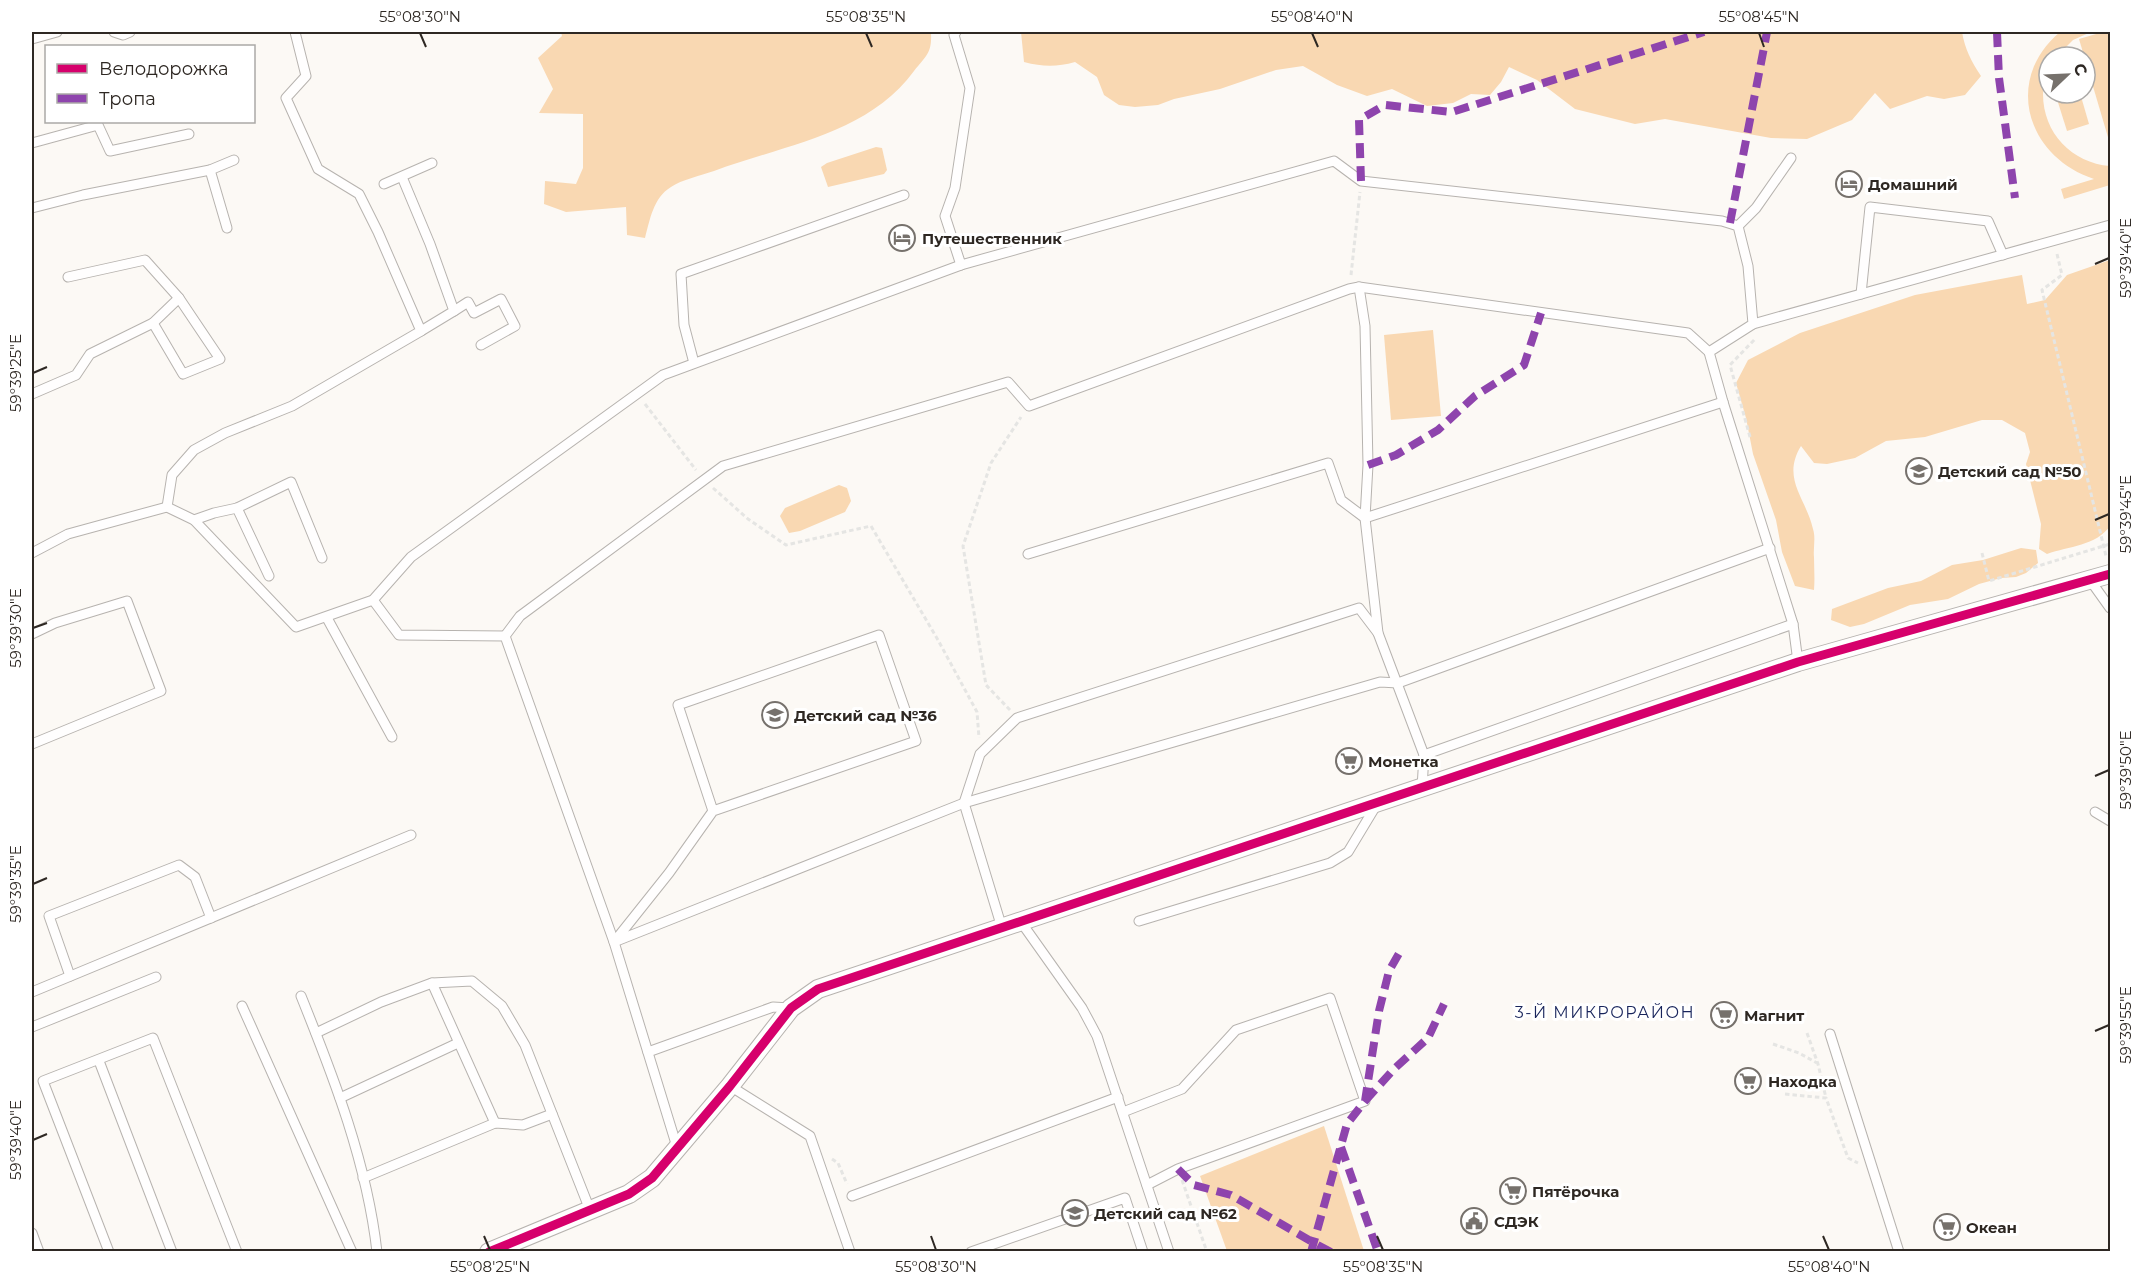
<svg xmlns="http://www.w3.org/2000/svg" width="2142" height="1283" font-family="Montserrat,sans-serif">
  <rect width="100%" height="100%" fill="#fcf9f5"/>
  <g fill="#f9d8b2">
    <path d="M561,32H931C932,53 927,55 914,71C867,135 783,145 714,171C702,175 681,180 671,187C653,198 650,220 645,238L627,235L626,207L566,212L544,204L545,181L576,184L583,168V114L539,113L553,89L538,58L562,36Z"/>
    <path d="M1021,32H1962C1965,49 1971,61 1981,76L1965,95L1944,99L1927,96L1890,109L1875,93L1852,120L1807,139L1771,138L1665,119L1635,124L1575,109L1537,80L1509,67L1501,82L1490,95L1471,94L1453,103L1427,106L1392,89L1367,96L1337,85L1303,66L1276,70L1220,89L1174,99L1158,105L1135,107L1119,105L1104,95L1097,77L1075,62C1057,67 1043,67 1024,62Z"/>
    <path d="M2060,32H2091L2073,40L2056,57H2049C2049,70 2044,81 2043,94C2043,133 2072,163 2110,166V185L2064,199L2061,189L2094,179C2027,157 2003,80 2060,32Z"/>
    <polygon points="2103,32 2110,32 2110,144 2079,39"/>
    <polygon points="2055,93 2080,93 2089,124 2067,131"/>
    <polygon points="876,147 882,148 887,170 884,174 828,187 821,167 827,163"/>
    <path d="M2110,260V526C2096,546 2069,546 2047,554L2039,549L2041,524L2026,464L2030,452L2025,433L2002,420H1982L1925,437L1886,441L1855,458L1827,464L1814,463L1801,446C1781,479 1806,498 1813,529C1816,538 1813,548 1814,557C1814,568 1815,578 1814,590L1795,586L1782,552L1776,520L1753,454L1746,418L1736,383L1748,360L1800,333L1915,295L2022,275L2027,304L2045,300L2067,275Z"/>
    <polygon points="1433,330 1441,416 1391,420 1384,335"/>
    <polygon points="839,485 847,488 851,501 845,512 800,531 789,533 780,516 785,508"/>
    <polygon points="2021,548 2036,550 2038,563 2026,573 2016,577 2001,578 1979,584 1948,599 1910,605 1864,624 1850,627 1831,620 1832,609 1888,588 1921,581 1952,565 1983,560"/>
    <polygon points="1324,1126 1364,1251 1227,1251 1200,1176"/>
  </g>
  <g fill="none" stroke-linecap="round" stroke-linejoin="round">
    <defs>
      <g id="service">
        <polyline points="114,32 123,35 130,32"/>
        <polyline points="956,32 954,35 970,88 955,188 945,216 961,265"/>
        <polyline points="32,39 57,32"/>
        <polyline points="32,143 98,125 110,151 189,134"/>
        <polyline points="210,170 227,228"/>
        <polyline points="402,177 430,244 454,311 421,331"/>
        <polyline points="384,184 432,163"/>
        <polyline points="32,208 83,195 210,170 234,160"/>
        <polyline points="1738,226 1756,208 1791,158"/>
        <polyline points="68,277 145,260 179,298 220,359 183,374 153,323"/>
        <polyline points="1359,287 1365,326 1368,465 1365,518 1378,633 1424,755 1422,788"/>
        <polyline points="1861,294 1870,207 1988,221 2003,255"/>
        <polyline points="454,311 468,302 474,313 501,299 515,326 481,345"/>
        <polyline points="1753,324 2110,225"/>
        <polyline points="694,363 684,325 681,274 904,195"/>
        <polyline points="32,394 76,375 90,354 153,323 179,298"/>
        <polyline points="167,507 172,475 194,450 225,433 292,406 421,331 378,232 359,194 318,169 286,98 306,76 295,32"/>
        <polyline points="237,508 269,576"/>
        <polyline points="194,520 214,513 237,508 291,482 322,558"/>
        <polyline points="32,553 68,534 167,507 194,520 296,627 373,600 411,557 663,375 961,265 1334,161 1361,181 1722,221 1738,226 1748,266 1753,324 1709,352 1723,402 1793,624 1798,662"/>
        <polyline points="1028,554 1328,463 1341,500 1365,518 1723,402"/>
        <polyline points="2090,580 2110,608"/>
        <polyline points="373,600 399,635 505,636 614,942 677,1147"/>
        <polyline points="327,618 392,737"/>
        <polyline points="32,634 55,623 127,601 161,691 32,744"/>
        <polyline points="505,636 520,616 723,466 1008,382 1029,406 1349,289 1359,287 1688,333 1709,352"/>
        <polyline points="1424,755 1793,624"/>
        <polyline points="713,811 916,741 879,635 678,705 713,811 669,873 614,942 964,803 1380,682 1398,683 1770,548"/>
        <polyline points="2095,812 2110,821"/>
        <polyline points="1139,921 1330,863 1348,852 1377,804"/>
        <polyline points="1021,922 1082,1008 1097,1036 1169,1252"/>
        <polyline points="1002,928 964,803 980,754 1017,718 1359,608 1378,633"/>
        <polyline points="70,976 49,916 179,865 195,877 211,918"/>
        <polyline points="432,983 495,1123"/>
        <polyline points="32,992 411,835"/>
        <path d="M301,996C334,1078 367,1163 377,1252"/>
        <polyline points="242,1006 352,1252"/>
        <polyline points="32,1027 156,977"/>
        <polyline points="316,1033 381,1002 432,983 472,981 502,1006 525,1045 590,1210"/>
        <polyline points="1830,1034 1899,1252"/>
        <polyline points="648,1052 773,1007 790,1008"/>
        <polyline points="99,1061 172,1252"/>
        <polyline points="730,1086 810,1136 850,1252"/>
        <polyline points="340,1098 458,1043"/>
        <polyline points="1123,1112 1182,1089 1236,1030 1330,998 1365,1101 1178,1169 1147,1185"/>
        <polyline points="363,1178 495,1123 523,1125 552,1114"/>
        <polyline points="852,1196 1118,1097"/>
        <polyline points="32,1233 39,1252"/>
        <polyline points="109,1252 43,1081 153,1038 237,1252"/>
        <polyline points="971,1252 1125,1198 1143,1252"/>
      </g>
      <polyline id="minor" points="489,1252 629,1194 652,1178 730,1086 791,1008 818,989 1798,662 2110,574"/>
    </defs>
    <use href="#service" stroke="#b7b3af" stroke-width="11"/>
    <use href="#minor" stroke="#b7b3af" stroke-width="20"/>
    <g stroke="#e5e5e3" stroke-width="3" stroke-dasharray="4.5 3" stroke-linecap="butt">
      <polyline points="2057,254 2062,275 2042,290 2106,556"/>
      <polyline points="1351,275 1360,192"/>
      <polyline points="645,404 696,470"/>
      <polyline points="1750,437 1730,365 1755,339"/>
      <polyline points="713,488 748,519 786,545 871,526 938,640 977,712 979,738"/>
      <polyline points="1982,553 1989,581 2110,544"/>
      <polyline points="1010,710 986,685 963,546 991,463 1021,417"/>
      <polyline points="1807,1033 1818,1064 1826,1098"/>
      <polyline points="1773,1044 1799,1053 1817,1063"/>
      <polyline points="1785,1094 1826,1098 1848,1158 1858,1163"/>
      <polyline points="832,1159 838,1163 847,1184"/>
      <polyline points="1182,1180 1207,1252"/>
    </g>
    <use href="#service" stroke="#fffefe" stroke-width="9"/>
    <use href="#minor" stroke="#fffefe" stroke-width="18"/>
    <g stroke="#8e44ad" stroke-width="8" stroke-dasharray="15 8" stroke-linecap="butt">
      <polyline points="1997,32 1999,78 2015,198"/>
      <polyline points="1361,181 1359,120 1385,105 1452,112 1704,32"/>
      <polyline points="1730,223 1767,32"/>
      <polyline points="1368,465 1396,455 1438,430 1475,396 1524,365 1541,313"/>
      <polyline points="1365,1101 1394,1069 1428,1038 1444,1004"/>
      <polyline points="1341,1147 1378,1252"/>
      <polyline points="1178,1169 1194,1185 1231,1195 1314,1243 1331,1252"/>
      <polyline points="1311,1252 1347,1124 1365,1101 1379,1011 1389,971 1401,950"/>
    </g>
    <defs>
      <polyline id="cycleway" points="489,1252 629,1194 652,1178 730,1086 791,1008 818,989 1798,662 2110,574"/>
    </defs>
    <use href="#cycleway" stroke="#fff" stroke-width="13"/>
    <use href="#cycleway" stroke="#d6006c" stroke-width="9"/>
  </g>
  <path fill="none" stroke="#2e2823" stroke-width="2" d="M420,33L426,47M866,33L872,47M1312,33L1318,47M1759,33L1764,47M2095,264L2109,258M33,373L47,367M2095,520L2109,514M33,628L47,623M2095,776L2109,770M33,884L47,878M2095,1031L2109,1025M33,1140L47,1134M484,1236L490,1250M931,1236L936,1250M1377,1236L1383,1250M1823,1236L1829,1250"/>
  <defs>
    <symbol id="hotel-ring" viewBox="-11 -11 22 22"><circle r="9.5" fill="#fff" stroke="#76716c" stroke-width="1.5"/><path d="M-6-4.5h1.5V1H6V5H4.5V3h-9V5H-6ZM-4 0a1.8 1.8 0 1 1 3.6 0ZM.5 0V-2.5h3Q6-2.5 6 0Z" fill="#76716c"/></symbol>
    <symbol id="school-ring" viewBox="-11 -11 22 22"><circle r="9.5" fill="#fff" stroke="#76716c" stroke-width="1.5"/><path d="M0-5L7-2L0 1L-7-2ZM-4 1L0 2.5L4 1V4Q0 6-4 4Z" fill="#76716c"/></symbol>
    <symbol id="supermarket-ring" viewBox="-11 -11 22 22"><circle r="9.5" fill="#fff" stroke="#76716c" stroke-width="1.5"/><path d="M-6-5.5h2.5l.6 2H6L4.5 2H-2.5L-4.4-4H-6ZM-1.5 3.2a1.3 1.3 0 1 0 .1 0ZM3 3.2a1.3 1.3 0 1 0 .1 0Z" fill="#76716c"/></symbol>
    <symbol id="civic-ring" viewBox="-11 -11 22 22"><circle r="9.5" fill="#fff" stroke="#76716c" stroke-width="1.5"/><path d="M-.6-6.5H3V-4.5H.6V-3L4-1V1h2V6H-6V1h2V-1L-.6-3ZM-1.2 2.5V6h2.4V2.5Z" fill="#76716c"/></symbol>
  </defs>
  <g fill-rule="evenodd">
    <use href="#hotel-ring" x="1834" y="169" width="30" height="30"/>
    <use href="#hotel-ring" x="887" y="223" width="30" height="30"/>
    <use href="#school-ring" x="1904" y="456" width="30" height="30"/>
    <use href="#school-ring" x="760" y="700" width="30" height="30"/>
    <use href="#supermarket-ring" x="1334" y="746" width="30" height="30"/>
    <use href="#supermarket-ring" x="1709" y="1000" width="30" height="30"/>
    <use href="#supermarket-ring" x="1733" y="1066" width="30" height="30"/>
    <use href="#supermarket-ring" x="1498" y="1176" width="30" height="30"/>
    <use href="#school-ring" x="1060" y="1198" width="30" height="30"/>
    <use href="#civic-ring" x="1459" y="1206" width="30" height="30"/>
    <use href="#supermarket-ring" x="1932" y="1212" width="30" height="30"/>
  </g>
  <g text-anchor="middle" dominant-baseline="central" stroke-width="6" stroke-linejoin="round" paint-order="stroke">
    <g font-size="15" font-weight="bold" fill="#2e2823" stroke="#fff" text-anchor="start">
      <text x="1868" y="184">Домашний</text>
      <text x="922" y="238">Путешественник</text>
      <text x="1938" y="471">Детский сад №50</text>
      <text x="794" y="715">Детский сад №36</text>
      <text x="1368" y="761">Монетка</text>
      <text x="1744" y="1015">Магнит</text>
      <text x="1768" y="1081">Находка</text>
      <text x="1532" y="1191">Пятёрочка</text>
      <text x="1094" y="1213">Детский сад №62</text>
      <text x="1494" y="1221">СДЭК</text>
      <text x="1966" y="1227">Океан</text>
    </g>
    <g font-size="16" letter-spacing="1.5" fill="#18245b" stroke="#fff">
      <text x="1605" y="1012">3-Й МИКРОРАЙОН</text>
    </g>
  </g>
  <rect width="2142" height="1283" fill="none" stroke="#ffffff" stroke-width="66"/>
  <rect x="45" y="45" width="210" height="78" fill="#ffffff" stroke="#aba9a7" stroke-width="1.5"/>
  <rect x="57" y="64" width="30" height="9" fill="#d6006c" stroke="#aba9a7" stroke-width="1.5"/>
  <text x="99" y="75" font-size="18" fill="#2e2823">Велодорожка</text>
  <rect x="57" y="94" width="30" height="9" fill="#8e44ad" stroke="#aba9a7" stroke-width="1.5"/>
  <text x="99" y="105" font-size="18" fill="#2e2823">Тропа</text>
  <g transform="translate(2067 75) rotate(67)"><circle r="28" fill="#ffffff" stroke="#aba9a7" stroke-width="1.5"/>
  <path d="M0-4.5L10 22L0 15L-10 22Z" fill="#76716c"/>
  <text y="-9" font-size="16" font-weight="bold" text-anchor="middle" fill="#2e2823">С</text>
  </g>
  <rect x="33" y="33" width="2076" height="1217" fill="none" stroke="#2e2823" stroke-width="2"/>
  <g font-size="15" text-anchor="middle" fill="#2e2823">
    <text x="420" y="22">55°08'30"N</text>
    <text x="866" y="22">55°08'35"N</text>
    <text x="1312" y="22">55°08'40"N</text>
    <text x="1759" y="22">55°08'45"N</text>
    <text transform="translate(2126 258) rotate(-90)" y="5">59°39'40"E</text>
    <text transform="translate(16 373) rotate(-90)" y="5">59°39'25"E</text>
    <text transform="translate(2126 514) rotate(-90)" y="5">59°39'45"E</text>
    <text transform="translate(16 628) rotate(-90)" y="5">59°39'30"E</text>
    <text transform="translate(2126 770) rotate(-90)" y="5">59°39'50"E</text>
    <text transform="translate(16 884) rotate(-90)" y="5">59°39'35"E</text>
    <text transform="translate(2126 1025) rotate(-90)" y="5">59°39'55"E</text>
    <text transform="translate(16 1140) rotate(-90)" y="5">59°39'40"E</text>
    <text x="490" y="1272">55°08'25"N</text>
    <text x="936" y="1272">55°08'30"N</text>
    <text x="1383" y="1272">55°08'35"N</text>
    <text x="1829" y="1272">55°08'40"N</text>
  </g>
</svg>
